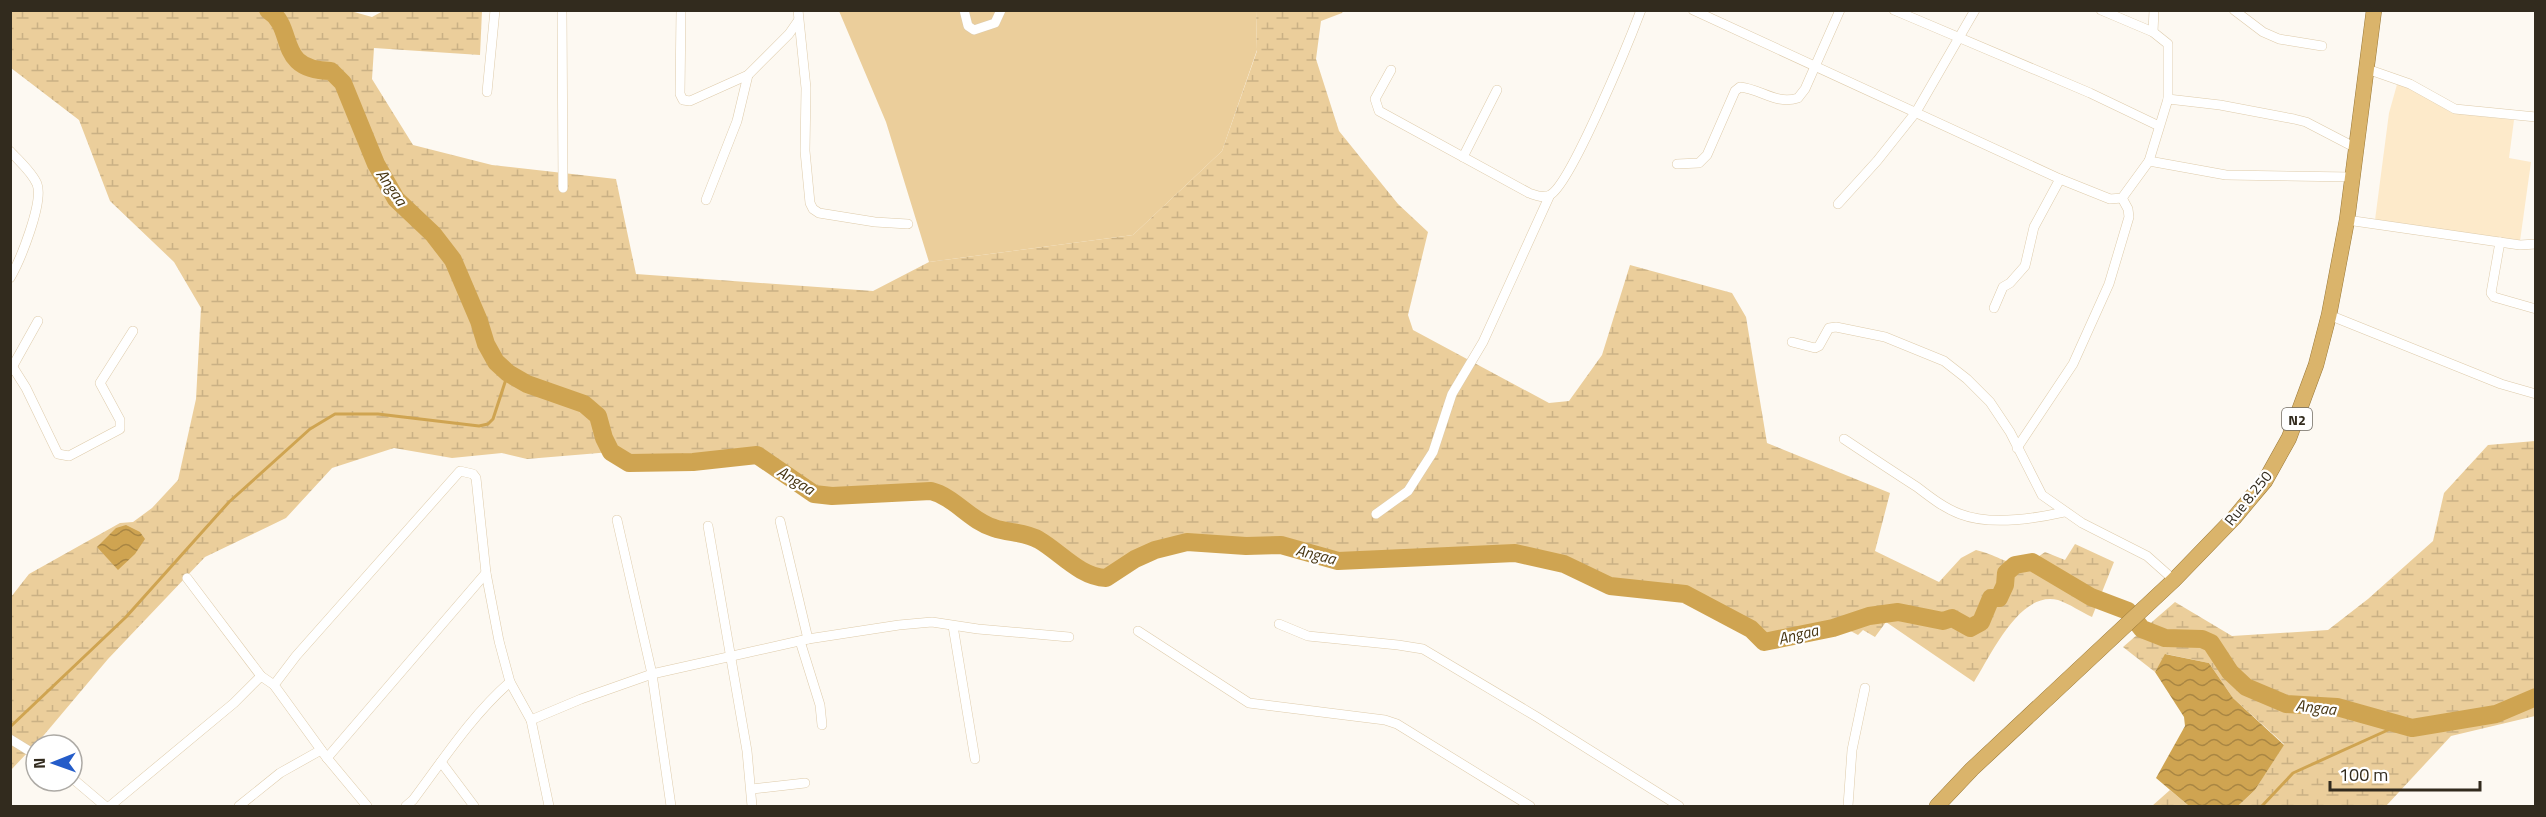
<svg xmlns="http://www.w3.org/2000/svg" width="2546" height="817" font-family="'Titillium Web',sans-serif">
  <defs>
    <pattern id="wetland-marsh" width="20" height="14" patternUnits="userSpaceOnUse" patternTransform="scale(1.5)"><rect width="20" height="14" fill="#ebce9b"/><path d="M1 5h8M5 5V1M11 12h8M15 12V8" fill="none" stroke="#cab185"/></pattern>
    <pattern id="water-waves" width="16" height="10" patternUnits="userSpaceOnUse" patternTransform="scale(1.5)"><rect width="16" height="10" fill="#cfa451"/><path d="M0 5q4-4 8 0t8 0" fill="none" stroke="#a98643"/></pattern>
  </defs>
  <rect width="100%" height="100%" fill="#fdf9f2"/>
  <polygon fill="#fdeaca" points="2398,81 2452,113 2514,120 2509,158 2531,162 2520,241 2375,220 2389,113"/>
  <polygon fill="#ebce9b" points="839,11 1256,11 1257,50 1222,151 1133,235 929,262 886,122"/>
  <g fill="url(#wetland-marsh)">
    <path d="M347,10L372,17L383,11H482L480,55L374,48L372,79L413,145L492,165L616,179L636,274L873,291L929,262L1133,235L1222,151L1257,51L1256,11H1343L1342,13L1321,21L1316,59L1339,131L1398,204L1428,232L1408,315L1413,330L1549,403L1569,401L1602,355L1630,265L1732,293L1746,317L1767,443L1890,493L1875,551L1939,582L1961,558L1976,550C2008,558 2015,575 2045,552L2065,560L2075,544L2114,562L2092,617C2081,612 2070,604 2058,600C2020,590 1991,655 1974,682L1886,622L1875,637L1863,630L1858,635L1845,628L1764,642L1751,629L1685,594L1610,586L1564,564L1515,553L1338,561L1281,545L1246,546L1187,542L1155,550L1135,559L1106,578C1077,577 1061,548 1035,538C1017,531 996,532 978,521C965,514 955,501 941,494C913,479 846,505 814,494C793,487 774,468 757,455L693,462L629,463L611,452L527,459L502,453L452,458L394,448L332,468L286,518L205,557L108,659L44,735L11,770V597L29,574L120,523L133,522L152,508L178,480L196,399L201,308L174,262L110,201L79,120L11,68V11Z"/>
    <polygon points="2535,441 2535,716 2451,736 2386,806 2238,806 2255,790 2284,744 2233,698 2209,663 2166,654 2155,672 2123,647 2175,602 2232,636 2328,630 2368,599 2433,541 2444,493 2488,445"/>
    <polygon points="2170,790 2189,806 2152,806"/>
  </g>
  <g fill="url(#water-waves)">
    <polygon points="126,525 140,532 145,539 135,554 118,570 97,547 116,528"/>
    <polygon points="2165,654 2209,663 2233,698 2284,745 2255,790 2238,806 2189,806 2156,778 2185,726 2184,717 2155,672"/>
  </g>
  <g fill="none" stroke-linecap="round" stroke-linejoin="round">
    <g stroke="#cfa451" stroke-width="3">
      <polyline points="10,727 126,617 229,502 310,429 335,414 378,414 479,426 488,424 493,419 508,373"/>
      <polyline points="2262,806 2293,773 2399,725"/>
    </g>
    <path stroke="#cfa451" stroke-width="18" d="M268,10C297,28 274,70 331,71L343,83L376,164L396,199L433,234L453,260L479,321L486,344L496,362L508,373L527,384L584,404L598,416L604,438L611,452L629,463L693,462L757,455L814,494L832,496L931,491C955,497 970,521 994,528C1008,533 1026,532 1039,540C1060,552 1080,577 1106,578L1135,559L1155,550L1187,542L1246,546L1281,545L1338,561L1515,553L1564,564L1610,586L1685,594L1751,629L1764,642L1833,628L1869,616L1898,612L1943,621L1952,618L1970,628L1981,622L1991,598H1999L2005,585L2006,573L2015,565L2032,562L2091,597L2128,611L2142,629L2165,638L2202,639L2211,643L2230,672L2246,687L2286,704L2337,707L2412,728L2496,714L2536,697"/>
    <defs>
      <g id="minor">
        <polyline points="562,10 563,188"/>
        <polyline points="681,10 680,94 683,100 690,101 748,75 789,34 798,21"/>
        <polyline points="798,10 806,88 805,151 810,203 813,209 819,213 875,222 908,224"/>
        <polyline points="964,10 968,26 974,30 995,23 1001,10"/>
        <polyline points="1693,10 2060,179 2110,199 2122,198 2149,161 2226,175 2352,177"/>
        <polyline points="1894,10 2090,93 2159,126"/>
        <polyline points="2101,10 2153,32 2168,44 2168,99 2149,161"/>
        <polyline points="2234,10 2263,32 2279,39 2322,46"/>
        <polyline points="2153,32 2154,10"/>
        <polyline points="2367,69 2410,84 2455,109 2536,117"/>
        <path d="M1391,70L1375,99L1379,111L1529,193C1535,195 1543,199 1550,195C1571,184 1630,39 1641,10"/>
        <polyline points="487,92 495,10"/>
        <polyline points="2168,99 2220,105 2294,119 2306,122 2356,148"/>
        <path d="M10,151C19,161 32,172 37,184C44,202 20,261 10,278"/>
        <polyline points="1463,157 1497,90"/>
        <path d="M1677,164L1699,163L1707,155L1735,91L1740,87C1761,89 1776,105 1798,98L1805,89L1840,10"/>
        <polyline points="706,200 737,121 748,75"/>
        <polyline points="1838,204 1877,161 1916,112 1975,10"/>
        <polyline points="2347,220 2520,245 2536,244"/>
        <polyline points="2500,242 2491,293 2494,297 2536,309"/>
        <polyline points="1994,308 2003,287 2010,283 2025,266 2034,227 2060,179"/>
        <polyline points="2329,315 2501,384 2536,394"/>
        <polyline points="1792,342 1815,348 1819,346 1829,328 1836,327 1885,337 1944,361 1967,379 1990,402 2010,432 2042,495 2082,523 2147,556 2174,580"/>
        <polyline points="14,369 26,388 58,454 69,456 120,429 120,420 100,383 133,331"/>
        <polyline points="10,371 38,321"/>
        <path d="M1844,439C1868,455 1892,471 1917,487C1930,497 1944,508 1960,514C1991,526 2033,519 2064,512"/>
        <polyline points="2017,448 2073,364 2109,284 2129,217 2128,209 2122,198"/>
        <polyline points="1376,514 1408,491 1433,452 1452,394 1483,342 1549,197"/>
        <polyline points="617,520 652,674 671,806"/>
        <polyline points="780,521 808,639"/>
        <polyline points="708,526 747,751 752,806"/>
        <polyline points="187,578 261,676"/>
        <polyline points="1279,624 1308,636 1398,645 1423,649 1537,717 1679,806"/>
        <polyline points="953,626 975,759"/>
        <polyline points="1138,631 1249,703 1385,720 1397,724 1530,806"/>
        <polyline points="800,641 820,705 822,725"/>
        <polyline points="531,720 581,699 652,674 808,639 899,625 932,622 978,629 1069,637"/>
        <polyline points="10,739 36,755"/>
        <polyline points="327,758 486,573"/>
        <polyline points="441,762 474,806"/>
        <polyline points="72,778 105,806"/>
        <polyline points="752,789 805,783"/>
        <polyline points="110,806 234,703 261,676 274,685"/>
        <polyline points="239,806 280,773 321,750"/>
        <polyline points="367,806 327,758 274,685 296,656 460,471 473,474 476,478 486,573 499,641 510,682 531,720 549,806"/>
        <path d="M406,806L413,800C443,760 472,715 510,682"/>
        <polyline points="1848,806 1852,750 1865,688"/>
      </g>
      <polyline id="trunk" points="1937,806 1972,769 2174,580 2234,518 2265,481 2289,438 2316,365 2329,315 2347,220 2374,10"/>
    </defs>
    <use href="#minor" stroke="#decbaa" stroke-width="10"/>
    <use href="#trunk" stroke="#997838" stroke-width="16"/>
    <use href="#minor" stroke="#fff" stroke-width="9"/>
    <use href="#trunk" stroke="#dab46b" stroke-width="15"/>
  </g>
  <g text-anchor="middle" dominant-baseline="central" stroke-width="4.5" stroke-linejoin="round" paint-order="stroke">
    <rect fill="#fff" stroke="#706b62" stroke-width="1.5" x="2282" y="408" width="30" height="22" rx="4.5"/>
    <g font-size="14" font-weight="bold" fill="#322b1e">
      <text x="2297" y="419">N2</text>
    </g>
    <g font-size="15" fill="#322b1e" stroke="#fff">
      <text transform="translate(2248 498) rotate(-51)">Rue 8.250</text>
    </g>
    <g font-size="16" font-style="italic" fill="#483612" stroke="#fff">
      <text transform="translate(392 187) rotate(55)">Angaa</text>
      <text transform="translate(796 480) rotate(31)">Angaa</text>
      <text transform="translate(1316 554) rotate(14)">Angaa</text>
      <text transform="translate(1798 634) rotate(-13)">Angaa</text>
      <text transform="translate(2316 707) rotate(6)">Angaa</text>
    </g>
  </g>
  <rect width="2546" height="817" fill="none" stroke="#322b1e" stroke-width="24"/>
  <g transform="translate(54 763) rotate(269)"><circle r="28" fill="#ffffff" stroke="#adaaa5" stroke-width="1.5"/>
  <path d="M0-4.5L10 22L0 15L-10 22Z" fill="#245cc9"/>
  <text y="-9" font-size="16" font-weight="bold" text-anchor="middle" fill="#322b1e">N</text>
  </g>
  <path d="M2330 781v9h150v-9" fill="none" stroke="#322b1e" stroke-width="3"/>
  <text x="2339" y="781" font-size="18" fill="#322b1e" stroke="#ffffff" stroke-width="4.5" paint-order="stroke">100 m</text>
</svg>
